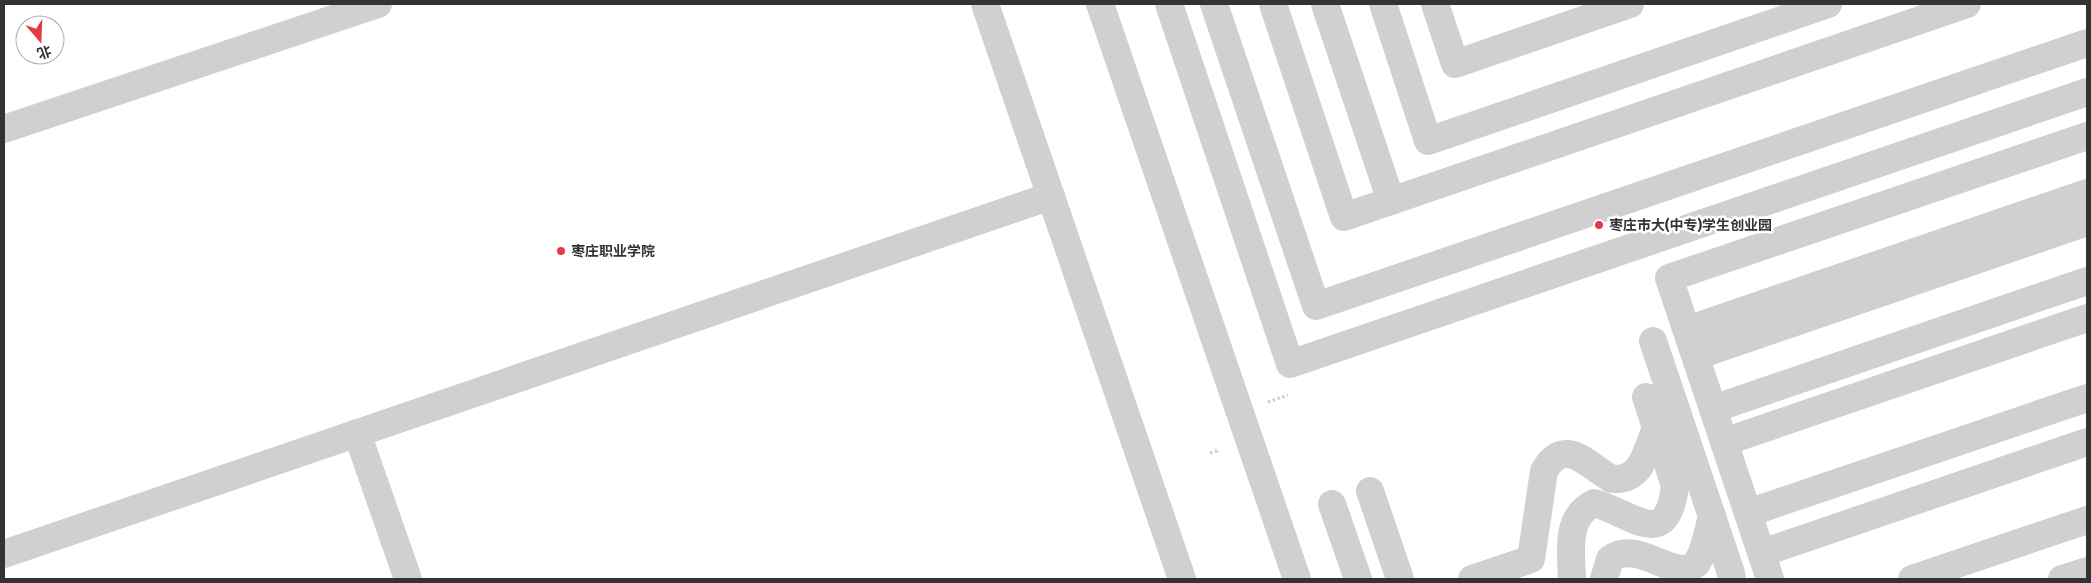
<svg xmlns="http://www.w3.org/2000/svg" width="2091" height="583" font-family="'Fira Sans','Noto Sans SC',sans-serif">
  <rect width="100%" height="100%" fill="#fff"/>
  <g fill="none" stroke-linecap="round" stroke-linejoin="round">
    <g stroke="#cdcdcd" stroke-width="3" stroke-dasharray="2.5 2.5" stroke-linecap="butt">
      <polyline points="1268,402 1288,395"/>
      <polyline points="1210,453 1217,451 1216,448"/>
    </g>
    <g stroke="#d0d0d0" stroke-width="28">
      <polyline points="985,4 1182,579"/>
      <polyline points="1100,4 1297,579"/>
      <polyline points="1169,4 1290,364 2087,92"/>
      <polyline points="1214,4 1316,306 2087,43"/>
      <polyline points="1273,4 1344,217 1967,4"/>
      <polyline points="1325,4 1391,201"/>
      <polyline points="1383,4 1428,141 1828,4"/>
      <polyline points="1435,4 1455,64 1630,4"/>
      <polyline points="4,129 378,4"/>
      <polyline points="1687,330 2087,193"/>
      <polyline points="1653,341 1731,573 1732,579"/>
      <polyline points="1696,356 2087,222"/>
      <polyline points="1713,409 2087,281"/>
      <polyline points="357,433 408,579"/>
      <polyline points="1724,442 2087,318"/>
      <polyline points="1370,491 1400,579"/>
      <polyline points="1332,504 1358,579"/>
      <polyline points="1748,513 2087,398"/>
      <polyline points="1762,553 2087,442"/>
      <polyline points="4,554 1051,196"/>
      <path d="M1472,579L1531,559L1544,471C1565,434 1589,467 1612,479C1643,481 1646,451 1656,428"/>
      <path d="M1572,579C1571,552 1565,517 1594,503C1632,513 1667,553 1675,486L1646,397"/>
      <path d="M1604,579L1610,559C1640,538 1674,583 1696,564C1705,552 1708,530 1712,516"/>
      <polyline points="1770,579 1669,278 2087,136"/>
      <polyline points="1912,579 2087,520"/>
      <polyline points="2062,579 2087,571"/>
    </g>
  </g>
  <g fill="#e63946" stroke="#fff" stroke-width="2">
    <circle cx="1599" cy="225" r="5"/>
    <circle cx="561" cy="251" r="5"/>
  </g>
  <g text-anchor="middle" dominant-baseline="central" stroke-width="5" stroke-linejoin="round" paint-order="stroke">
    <g font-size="14" font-weight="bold" fill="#333" stroke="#fff" text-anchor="start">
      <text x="1609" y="225">枣庄市大(中专)学生创业园</text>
      <text x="571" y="251">枣庄职业学院</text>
    </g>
  </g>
  <rect width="2091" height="583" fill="none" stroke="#333333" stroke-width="10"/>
  <g transform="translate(40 40) rotate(161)"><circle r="24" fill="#ffffff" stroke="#adadad"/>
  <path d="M0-4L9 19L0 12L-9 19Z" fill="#e63946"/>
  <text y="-8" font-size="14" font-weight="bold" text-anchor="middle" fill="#333333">北</text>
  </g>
</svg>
